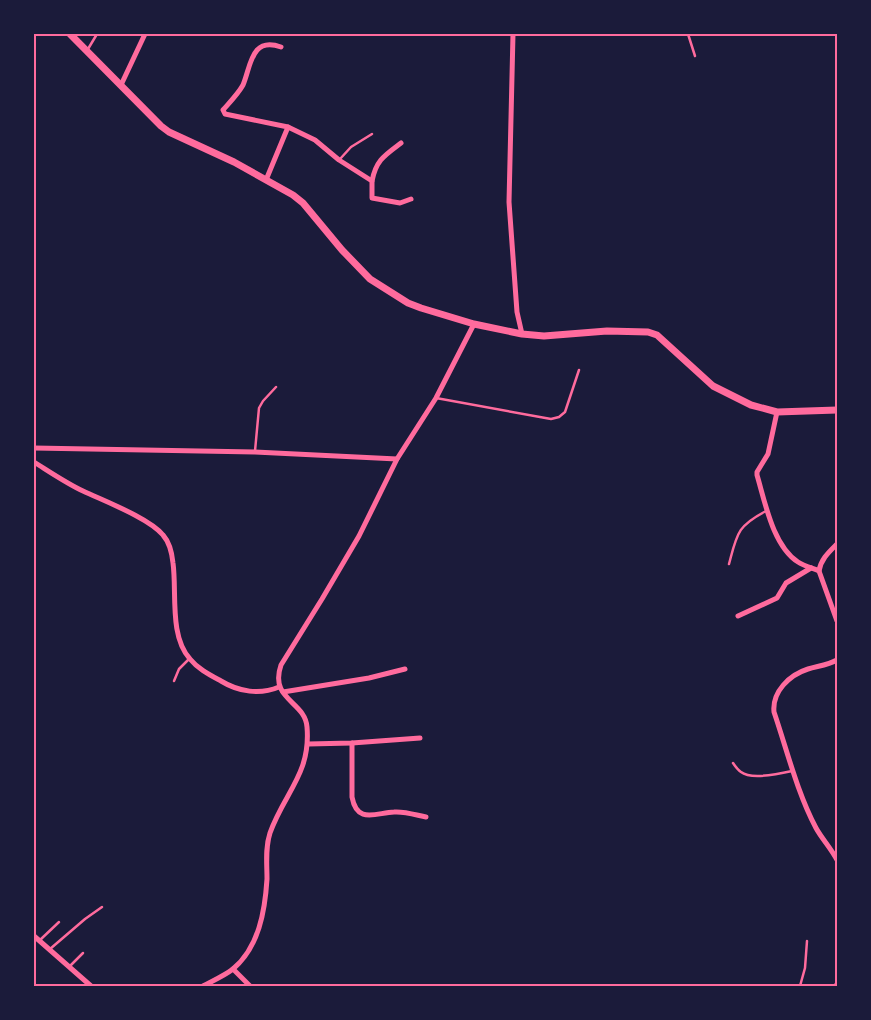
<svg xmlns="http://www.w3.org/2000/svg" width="871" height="1020" font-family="'Source Sans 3',sans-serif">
  <rect width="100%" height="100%" fill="#1b1b3a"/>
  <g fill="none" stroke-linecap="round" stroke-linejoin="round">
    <g stroke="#ff6b9d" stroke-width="2.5">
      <polyline points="688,34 695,56"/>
      <polyline points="88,49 97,34"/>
      <polyline points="340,159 351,147 372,134"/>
      <polyline points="436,398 551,419 559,417 565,412 579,370"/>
      <polyline points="255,451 259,408 263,401 276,387"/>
      <path d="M729,564C737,534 737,526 766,511"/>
      <polyline points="174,681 179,669 189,659"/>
      <path d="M733,763C735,766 738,770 741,772C751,780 779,774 792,771"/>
      <polyline points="40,940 59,922"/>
      <polyline points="50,949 85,919 102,907"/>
      <polyline points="70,966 83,953"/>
      <polyline points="800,986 805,968 807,941"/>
    </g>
    <g stroke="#ff6b9d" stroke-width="5">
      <polyline points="513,34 509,202 517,312 522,334"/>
      <polyline points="121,85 145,34"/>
      <polyline points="288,127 315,140 339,160 372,181 372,198 400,203 411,199"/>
      <path d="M266,180L288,127L225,114L223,110C230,102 238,94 243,85C251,66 251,36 281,47"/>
      <path d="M372,181C376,160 385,155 401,143"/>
      <path d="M777,412L768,454L757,472V475C765,502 773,546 798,562C804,566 812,568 819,571"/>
      <polyline points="34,448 255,452 397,459"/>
      <path d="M34,462C50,472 66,483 83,491C104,501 149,518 163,535C170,543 172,553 173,563C177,592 169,636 190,659C198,669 210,675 221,681C239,692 260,695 279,687"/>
      <path d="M837,544C829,552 821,559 819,571L837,621"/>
      <polyline points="738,616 777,598 786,583 811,568"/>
      <path d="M837,660C828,665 818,666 808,669C789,675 772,692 774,712C787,750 797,792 816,828C822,839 831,848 837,860"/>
      <polyline points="283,692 369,678 405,669"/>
      <path d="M352,743V797C357,824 375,813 394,812C404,811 416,815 426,817"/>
      <polyline points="308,744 352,743 420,738"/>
      <polyline points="34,936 91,986"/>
      <polyline points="233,969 250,986"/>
      <path d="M203,986C212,981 224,976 233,969C259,947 265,911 267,879C267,864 265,848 270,833C284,793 311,774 307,727C305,701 269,700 281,665L322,599L359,536L397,459L436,398L474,324"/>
      <polyline points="836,986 837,984"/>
    </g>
    <polyline stroke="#ff6b9d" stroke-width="7" points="70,34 161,126 169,132 234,162 293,195 303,203 342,250 370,279 408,303 421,308 474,324 522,334 544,336 607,331 648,332 657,335 713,386 751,405 777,412 837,410"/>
  </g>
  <rect width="871" height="1020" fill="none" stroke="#1b1b3a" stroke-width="70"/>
  <rect x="35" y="35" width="801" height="950" fill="none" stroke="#ff6b9d" stroke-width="2"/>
</svg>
